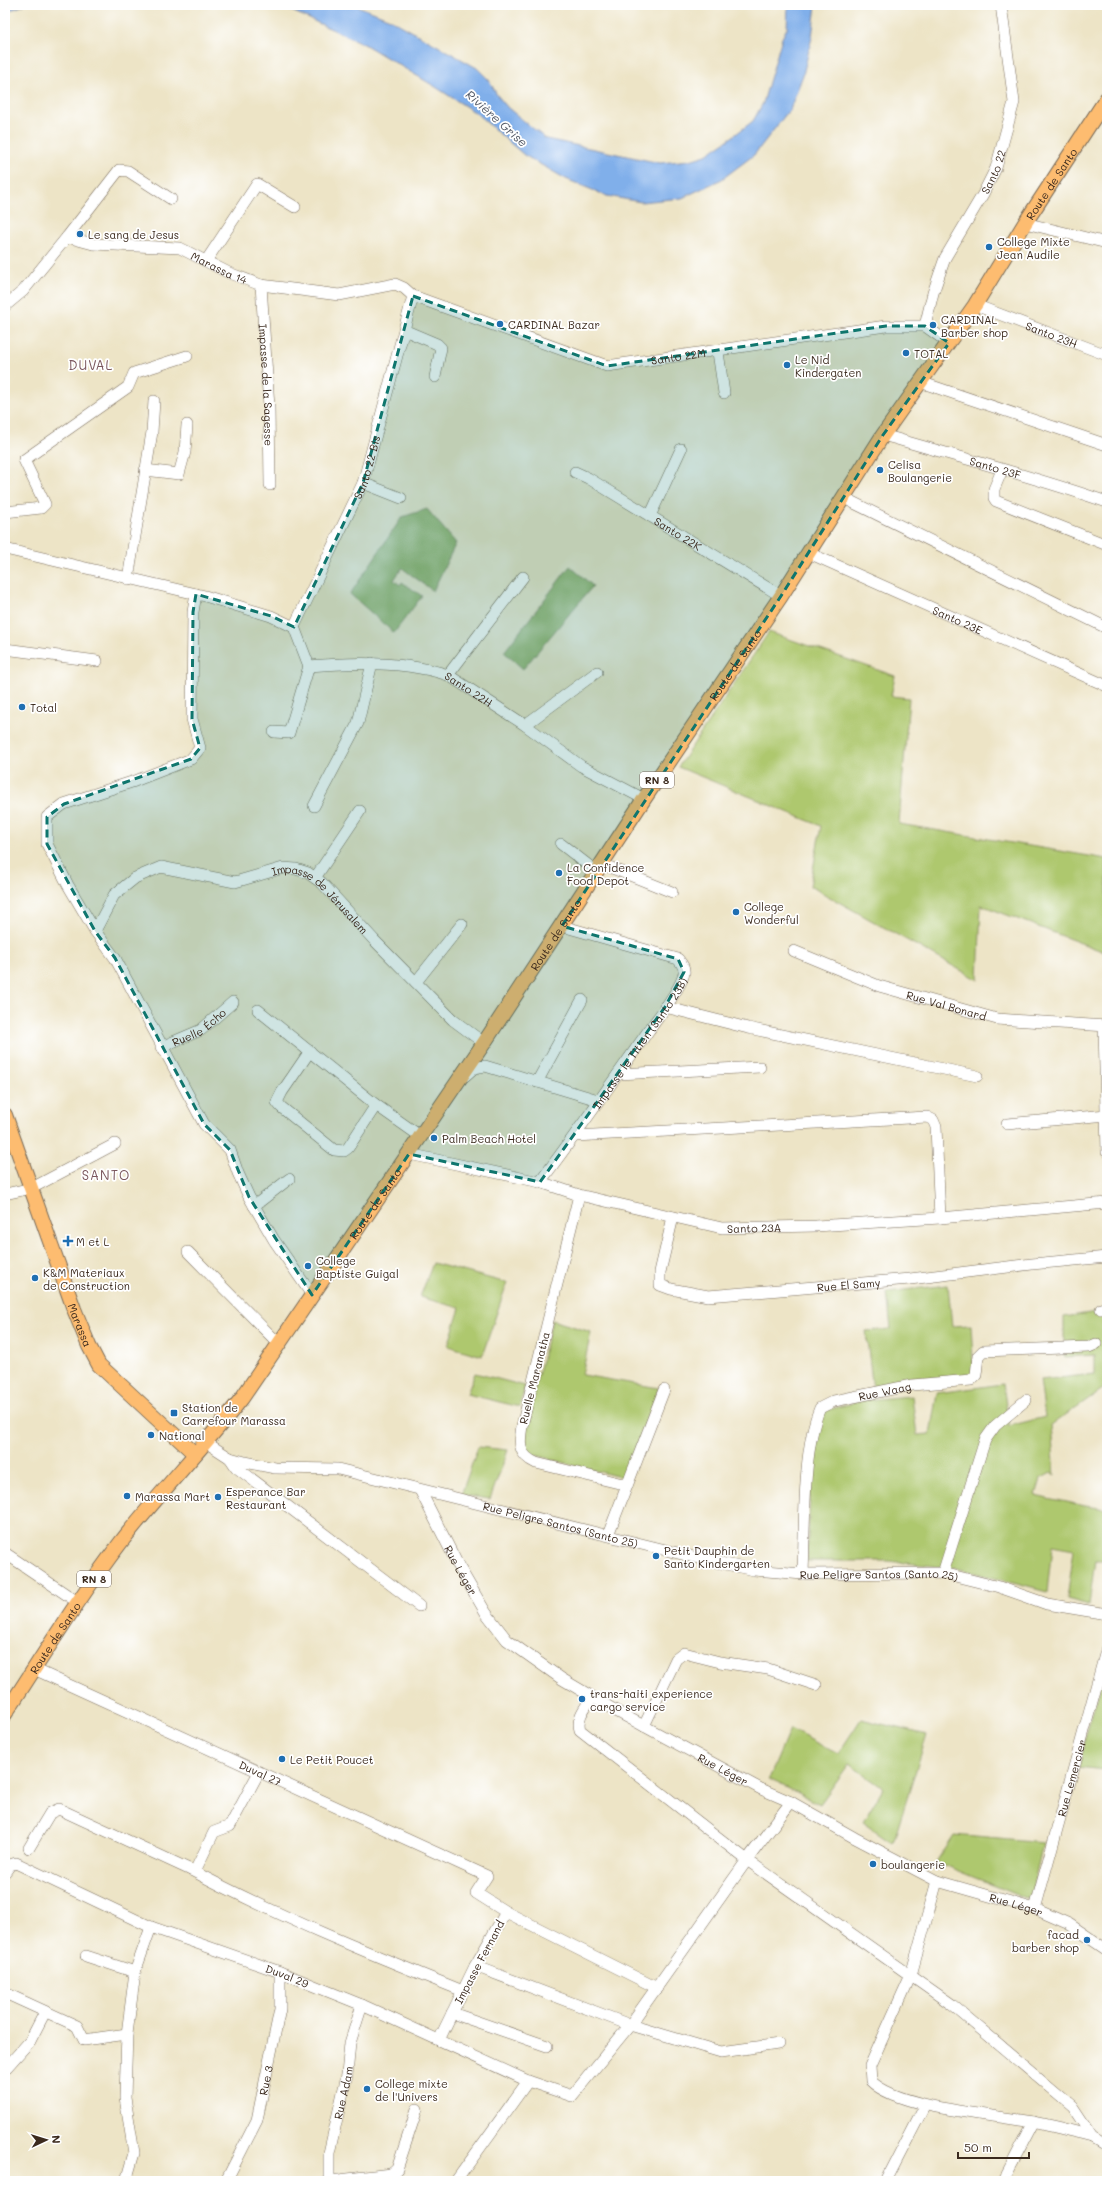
<svg xmlns="http://www.w3.org/2000/svg" width="1112" height="2186" font-family="Mali,sans-serif">
  <rect width="100%" height="100%" fill="#fff"/>
  <filter id="ink" filterUnits="userSpaceOnUse"><feTurbulence type="fractalNoise" baseFrequency=".025" numOctaves="2"/><feDisplacementMap in="SourceGraphic" scale="8" xChannelSelector="R" yChannelSelector="G"/><feConvolveMatrix kernelMatrix="1 2 1 2 8 2 1 2 1" color-interpolation-filters="sRGB"/></filter>
  <filter id="wash" filterUnits="userSpaceOnUse"><feTurbulence type="fractalNoise" baseFrequency=".012" numOctaves="4" result="noise"/><feDisplacementMap in="SourceGraphic" scale="16" xChannelSelector="R" yChannelSelector="G"/><feGaussianBlur stdDeviation="0.9" result="paint"/><feColorMatrix in="noise" values="0 0 0 0 0 0 0 0 0 0 0 0 0 0 0 0 0 1.4 0 .05"/><feComposite in="paint" operator="in"/></filter>
  <g filter="url(#wash)">
    <rect width="100%" height="100%" fill="#ede4c6"/>
    <g fill="#aec86e" stroke="#747946">
      <polygon points="769,632 895,676 891,696 909,698 899,824 1107,859 1107,953 981,905 978,980 810,886 821,826 678,767"/>
      <polygon points="433,1263 507,1283 482,1356 448,1346 460,1308 420,1297"/>
      <polygon points="948,1285 952,1326 971,1325 974,1378 873,1390 866,1331 891,1329 887,1292"/>
      <polygon points="1103,1311 1104,1339 1107,1339 1107,1386 1051,1425 1055,1476 1051,1473 1040,1479 1035,1495 1085,1506 1107,1509 1103,1560 1095,1560 1089,1605 1067,1599 1074,1550 1052,1546 1047,1592 960,1569 888,1561 807,1561 812,1452 820,1412 864,1400 912,1396 917,1435 930,1434 937,1393 1003,1384 1009,1426 1045,1417 1040,1380 1095,1374 1095,1355 1064,1357 1064,1317"/>
      <polygon points="552,1320 591,1332 582,1375 659,1388 624,1478 519,1451"/>
      <polygon points="475,1373 525,1386 520,1407 467,1394"/>
      <polygon points="478,1447 508,1450 490,1499 461,1495"/>
      <polygon points="1107,1673 1107,1770 1076,1767 1104,1674"/>
      <polygon points="861,1719 927,1735 893,1843 863,1822 883,1788 849,1764 820,1804 769,1779 790,1729 838,1754"/>
      <polygon points="954,1835 1043,1843 1030,1900 936,1862"/>
    </g>
    <g fill="#8aac61" stroke="#626b40">
      <polygon points="427,509 456,543 433,591 402,568 394,580 400,585 402,582 422,596 394,633 350,594 402,517"/>
      <polygon points="570,566 593,586 523,669 504,652"/>
    </g>
    <g fill="#80afea" stroke="#5e6c84">
      <polygon points="5,5 24,5 5,12"/>
      <polygon points="279,5 355,5 388,18 477,68 489,80 497,95 508,108 546,139 660,163 690,160 706,155 732,137 753,121 763,103 782,38 787,28 788,5 816,5 812,37 803,75 790,109 754,155 722,179 682,198 641,202 607,196 566,179 524,155 476,113 434,86 364,44"/>
    </g>
  </g>
  <g filter="url(#ink)">
    <g fill="none" stroke-linecap="round" stroke-linejoin="round">
      <defs>
        <g id="minor">
          <polyline points="1025,223 1107,243"/>
          <polyline points="67,237 119,170 128,171 171,199"/>
          <polyline points="206,261 257,184 295,207"/>
          <path id="s1" d="M261,285L269,407L270,485"/>
          <path id="s2" d="M975,305L1107,355"/>
          <path id="s3" d="M5,306L23,291L67,237L93,244L180,248L229,273L261,285L339,295L395,284L404,288L413,296L607,366L886,326H925L949,343"/>
          <path id="s4" d="M925,326L933,293L945,258L983,194L996,168L1014,102L1001,5"/>
          <polyline points="404,330 437,344 441,348 435,377"/>
          <polyline points="718,352 724,393"/>
          <polyline points="920,382 1107,445"/>
          <path id="s5" d="M883,435C958,457 1033,476 1107,502"/>
          <polyline points="145,470 179,474 185,452 187,425"/>
          <polyline points="1002,470 994,489 994,498 996,501 1107,545"/>
          <path id="s6" d="M575,472L588,478L781,596"/>
          <polyline points="363,483 401,498"/>
          <polyline points="844,498 1107,628"/>
          <polyline points="5,512 41,508 45,504 24,460 128,387 134,373 187,356"/>
          <polyline points="650,516 681,449"/>
          <polyline points="5,549 205,596 271,616 294,627"/>
          <path id="s7" d="M809,553L1107,686"/>
          <polyline points="128,579 152,432 154,401"/>
          <polyline points="196,594 193,612 192,719 200,748 191,759 135,781 64,804 47,817 47,844 68,885 95,931 115,958 204,1124 230,1150 238,1173 249,1197 274,1240 312,1295"/>
          <path id="s8" d="M294,627L309,666C353,662 407,661 448,675L525,725L581,766L644,799"/>
          <path id="s9" d="M294,627L363,483L413,296"/>
          <polyline points="5,649 97,661"/>
          <polyline points="448,675 523,577"/>
          <polyline points="525,725 597,672"/>
          <polyline points="274,732 289,733 309,666"/>
          <polyline points="314,806 358,723 372,663"/>
          <polyline points="561,844 597,872"/>
          <polyline points="602,864 672,892"/>
          <polyline points="315,878 360,811"/>
          <path id="s10" d="M95,931L114,895L135,878L161,867L235,882L283,868L296,869L308,873L322,883L374,940L453,1020L484,1043"/>
          <path id="s11" d="M794,951L879,986L997,1019L1107,1026"/>
          <polyline points="416,982 462,924"/>
          <polyline points="665,1007 748,1028 977,1076"/>
          <polyline points="258,1010 376,1105 420,1136"/>
          <polyline points="1104,1026 1107,1152"/>
          <path id="s12" d="M161,1047L201,1030L233,1002"/>
          <polyline points="310,1051 282,1092 277,1102 281,1107 334,1150 344,1151 348,1148 376,1105"/>
          <polyline points="618,1074 760,1067"/>
          <polyline points="465,1076 474,1068 485,1066 598,1100"/>
          <polyline points="537,1082 582,1000"/>
          <polyline points="1007,1124 1107,1115"/>
          <polyline points="575,1136 927,1117 933,1120 936,1127 940,1218"/>
          <path id="s13" d="M409,1154L540,1182L579,1195L722,1228L816,1226L940,1218L1107,1203"/>
          <path id="s14" d="M540,1182C578,1132 613,1081 649,1030C658,1018 682,987 684,973C685,967 681,963 678,959L562,926"/>
          <polyline points="5,1194 32,1188 115,1144"/>
          <path d="M579,1195L522,1426C519,1444 518,1455 536,1463L627,1485"/>
          <polyline points="254,1206 289,1179"/>
          <path id="s15" d="M673,1217L660,1272V1285L671,1289L708,1296L910,1279L1032,1264L1107,1257"/>
          <polyline points="188,1252 279,1344"/>
          <polyline points="1101,1309 1107,1307"/>
          <path id="s16" d="M207,1443L230,1458L245,1462L275,1468L338,1469L706,1560L754,1570L803,1574L943,1573L999,1587L1047,1604L1107,1614"/>
          <polyline points="230,1458 236,1467 419,1606"/>
          <path id="s17" d="M420,1490L458,1565L486,1613L507,1640L562,1679L616,1711L761,1789L791,1802L855,1838L937,1881L1035,1909L1069,1924L1107,1950"/>
          <polyline points="608,1535 664,1390"/>
          <polyline points="5,1553 79,1603"/>
          <polyline points="943,1573 985,1440 995,1426 1026,1400"/>
          <path id="s18" d="M803,1574C805,1527 802,1450 820,1408L834,1401L912,1385L971,1380L976,1375L978,1356L983,1351L1089,1347L1096,1344"/>
          <path id="s19" d="M34,1669L487,1876L476,1893L506,1912L475,1966L439,2040"/>
          <path d="M592,1697C586,1707 576,1717 580,1730L747,1860L951,2004L1072,2106L1092,2136L1107,2145"/>
          <polyline points="644,1726 676,1659 684,1653 720,1662 768,1669 816,1685"/>
          <polyline points="29,1848 50,1813 59,1809 191,1870 196,1869 214,1832 230,1826 259,1772"/>
          <path d="M191,1870C279,1917 371,1954 463,1991"/>
          <path id="s20" d="M5,1872L10,1865L16,1863L151,1927L280,1972L362,2005L528,2081L572,2096L630,2025L747,1860L791,1802"/>
          <path d="M937,1881L911,1975L870,2066L871,2081C897,2108 994,2115 1033,2122C1053,2126 1072,2131 1092,2136"/>
          <path id="s21" d="M1035,1909L1107,1647"/>
          <polyline points="506,1912 657,1988"/>
          <polyline points="86,1956 135,1972"/>
          <polyline points="475,1966 630,2025 721,2052 779,2044"/>
          <polyline points="5,1993 77,2026 84,2040 127,2034"/>
          <polyline points="452,2013 547,2046"/>
          <polyline points="5,2069 30,2041 45,2012"/>
          <polyline points="126,2181 134,2153 125,2098 127,2034 135,1972 151,1927"/>
          <path id="s22" d="M226,2181L257,2120L280,2009V1972"/>
          <path id="s23" d="M329,2181V2153L347,2075L350,2043L362,2005"/>
          <polyline points="330,2181 391,2174 397,2169 417,2109"/>
          <polyline points="456,2181 528,2081"/>
          <polyline points="886,2181 925,2105"/>
          <polyline points="1003,2181 1034,2122"/>
        </g>
        <g id="major">
          <path id="s24" d="M5,1115L74,1309L89,1346L99,1365L195,1454"/>
          <path id="s25" d="M5,1714C43,1656 79,1597 121,1542C159,1493 203,1448 242,1398L484,1043L644,799L781,596L883,435L975,305L1025,223L1107,98"/>
        </g>
      </defs>
      <use href="#minor" stroke="#796b59" stroke-width="12"/>
      <use href="#major" stroke="#796b59" stroke-width="16"/>
      <use href="#minor" stroke="#fff" stroke-width="11"/>
      <use href="#major" stroke="#fdbc6f" stroke-width="14"/>
    </g>
  </g>
  <path fill="#0f766e" fill-opacity="0.2" stroke="#0f766e" stroke-width="3" stroke-dasharray="8 5" stroke-linejoin="round" d="M413,296L607,366L886,326H925L949,343L883,435L781,596L562,926L678,959L684,972L665,1007L540,1182L409,1154L312,1295L249,1197L230,1150L204,1124L115,958L95,931L47,844V817L64,804L191,759L200,748L192,719L193,612L196,594L271,616L294,627L363,483Z"/>
  <g fill="#1f6fb2" stroke="#fff" stroke-width="1.5">
    <circle cx="80" cy="234" r="4"/>
    <circle cx="989" cy="247" r="4"/>
    <circle cx="500" cy="324" r="4"/>
    <circle cx="933" cy="325" r="4"/>
    <circle cx="906" cy="353" r="4"/>
    <circle cx="787" cy="365" r="4"/>
    <circle cx="880" cy="470" r="4"/>
    <circle cx="22" cy="707" r="4"/>
    <circle cx="559" cy="873" r="4"/>
    <circle cx="736" cy="912" r="4"/>
    <circle cx="434" cy="1138" r="4"/>
    <path d="M66 1235h4v4h4v4h-4v4h-4v-4h-4v-4h4z"/>
    <circle cx="308" cy="1266" r="4"/>
    <circle cx="35" cy="1278" r="4"/>
    <rect x="170" y="1409" width="8" height="8" rx="2"/>
    <circle cx="151" cy="1435" r="4"/>
    <circle cx="127" cy="1496" r="4"/>
    <circle cx="218" cy="1497" r="4"/>
    <circle cx="656" cy="1556" r="4"/>
    <circle cx="582" cy="1699" r="4"/>
    <circle cx="282" cy="1759" r="4"/>
    <circle cx="873" cy="1864" r="4"/>
    <circle cx="1087" cy="1940" r="4"/>
    <circle cx="367" cy="2089" r="4"/>
  </g>
  <g text-anchor="middle" dominant-baseline="central" stroke-width="3.5" stroke-linejoin="round" paint-order="stroke">
    <g fill="#fff" stroke="#766a62" stroke-width="1">
      <rect x="640" y="772" width="34" height="16" rx="3"/>
      <rect x="77" y="1571" width="34" height="16" rx="3"/>
    </g>
    <g font-size="10" font-weight="bold" fill="#3b2a1e">
      <text x="657" y="780">RN 8</text>
      <text x="94" y="1579">RN 8</text>
    </g>
    <g font-size="11" fill="#3b2a1e" stroke="#fff">
      <text stroke="none"><textPath href="#s4" startOffset="170">Santo 22</textPath></text>
      <text stroke="none"><textPath href="#s25" startOffset="1855">Route de Santo</textPath></text>
      <text stroke="none"><textPath href="#s3" startOffset="251">Marassa 14</textPath></text>
      <text stroke="none"><textPath href="#s2" startOffset="82">Santo 23H</textPath></text>
      <text stroke="none"><textPath href="#s3" startOffset="732">Santo 22M</textPath></text>
      <text stroke="none"><textPath href="#s1" startOffset="100">Impasse de la Sagesse</textPath></text>
      <text stroke="none"><textPath href="#s9" startOffset="176">Santo 22 Bis</textPath></text>
      <text stroke="none"><textPath href="#s5" startOffset="117">Santo 23F</textPath></text>
      <text stroke="none"><textPath href="#s6" startOffset="120">Santo 22K</textPath></text>
      <text stroke="none"><textPath href="#s7" startOffset="163">Santo 23E</textPath></text>
      <text stroke="none"><textPath href="#s25" startOffset="1279">Route de Santo</textPath></text>
      <text stroke="none"><textPath href="#s8" startOffset="207">Santo 22H</textPath></text>
      <text stroke="none"><textPath href="#s10" startOffset="270">Impasse de Jérusalem</textPath></text>
      <text stroke="none"><textPath href="#s25" startOffset="955">Route de Santo</textPath></text>
      <text stroke="none"><textPath href="#s11" startOffset="162">Rue Val Bonard</textPath></text>
      <text stroke="none"><textPath href="#s12" startOffset="43">Ruelle Écho</textPath></text>
      <text stroke="none"><textPath href="#s14" startOffset="171">Impasse le Titien (Santo 23B)</textPath></text>
      <text stroke="none"><textPath href="#s25" startOffset="631">Route de Santo</textPath></text>
      <text stroke="none"><textPath href="#s13" startOffset="354">Santo 23A</textPath></text>
      <text stroke="none"><textPath href="#s15" startOffset="260">Rue El Samy</textPath></text>
      <text stroke="none"><textPath href="#s24" startOffset="223">Marassa</textPath></text>
      <text transform="translate(534 1378) rotate(-76)">Ruelle Maranatha</text>
      <text stroke="none"><textPath href="#s18" startOffset="235">Rue Waag</textPath></text>
      <text stroke="none"><textPath href="#s16" startOffset="366">Rue Peligre Santos (Santo 25)</textPath></text>
      <text stroke="none"><textPath href="#s17" startOffset="90">Rue Léger</textPath></text>
      <text stroke="none"><textPath href="#s16" startOffset="690">Rue Peligre Santos (Santo 25)</textPath></text>
      <text stroke="none"><textPath href="#s25" startOffset="91">Route de Santo</textPath></text>
      <text stroke="none"><textPath href="#s17" startOffset="426">Rue Léger</textPath></text>
      <text stroke="none"><textPath href="#s19" startOffset="249">Duval 27</textPath></text>
      <text stroke="none"><textPath href="#s21" startOffset="136">Rue Lemercier</textPath></text>
      <text stroke="none"><textPath href="#s17" startOffset="750">Rue Léger</textPath></text>
      <text transform="translate(479 1962) rotate(-62)">Impasse Fernand</text>
      <text stroke="none"><textPath href="#s20" startOffset="309">Duval 29</textPath></text>
      <text stroke="none"><textPath href="#s22" startOffset="109">Rue 3</textPath></text>
      <text stroke="none"><textPath href="#s23" startOffset="90">Rue Adam</textPath></text>
    </g>
    <g font-size="11" fill="#3b2a1e" stroke="#fff" text-anchor="start">
      <text x="88" y="234">Le sang de Jesus</text>
      <text x="997" y="241">College Mixte<tspan x="997" dy="13">Jean Audile</tspan></text>
      <text x="941" y="319">CARDINAL<tspan x="941" dy="13">Barber shop</tspan></text>
      <text x="508" y="324">CARDINAL Bazar</text>
      <text x="914" y="353">TOTAL</text>
      <text x="795" y="359">Le Nid<tspan x="795" dy="13">Kindergaten</tspan></text>
      <text x="888" y="464">Celisa<tspan x="888" dy="13">Boulangerie</tspan></text>
      <text x="30" y="707">Total</text>
      <text x="567" y="867">La Confidence<tspan x="567" dy="13">Food Depot</tspan></text>
      <text x="744" y="906">College<tspan x="744" dy="13">Wonderful</tspan></text>
      <text x="442" y="1138">Palm Beach Hotel</text>
      <text x="76" y="1241">M et L</text>
      <text x="316" y="1260">College<tspan x="316" dy="13">Baptiste Guigal</tspan></text>
      <text x="43" y="1272">K&amp;M Materiaux<tspan x="43" dy="13">de Construction</tspan></text>
      <text x="182" y="1407">Station de<tspan x="182" dy="13">Carrefour Marassa</tspan></text>
      <text x="159" y="1435">National</text>
      <text x="226" y="1491">Esperance Bar<tspan x="226" dy="13">Restaurant</tspan></text>
      <text x="135" y="1496">Marassa Mart</text>
      <text x="664" y="1550">Petit Dauphin de<tspan x="664" dy="13">Santo Kindergarten</tspan></text>
      <text x="590" y="1693">trans-haiti experience<tspan x="590" dy="13">cargo service</tspan></text>
      <text x="290" y="1759">Le Petit Poucet</text>
      <text x="881" y="1864">boulangerie</text>
      <text x="1079" y="1934" text-anchor="end">facad<tspan x="1079" dy="13">barber shop</tspan></text>
      <text x="375" y="2083">College mixte<tspan x="375" dy="13">de l'Univers</tspan></text>
    </g>
    <g font-size="12" font-style="italic" fill="#535965" stroke="#fff">
      <text transform="translate(497 118) rotate(42)">Rivière Grise</text>
    </g>
    <g font-size="13" letter-spacing="1" fill="#7a565c" stroke="#fff">
      <text x="91" y="364">DUVAL</text>
      <text x="106" y="1174">SANTO</text>
    </g>
  </g>
  <rect width="1112" height="2186" fill="none" stroke="#fff" stroke-width="20"/>
  <g transform="translate(46 2140) rotate(86)" stroke="#ffffff" stroke-width="3" paint-order="stroke">
  <path d="M0-3L7 15L0 10L-7 15Z" fill="#3b2a1e"/>
  <text y="-6" font-size="11" font-weight="bold" text-anchor="middle" fill="#3b2a1e">N</text>
  </g>
  <path d="M958 2152v6h71v-6" fill="none" stroke="#3b2a1e" stroke-width="2"/>
  <text x="964" y="2152" font-size="12" fill="#3b2a1e" stroke="#ffffff" stroke-width="3" paint-order="stroke">50 m</text>
</svg>
